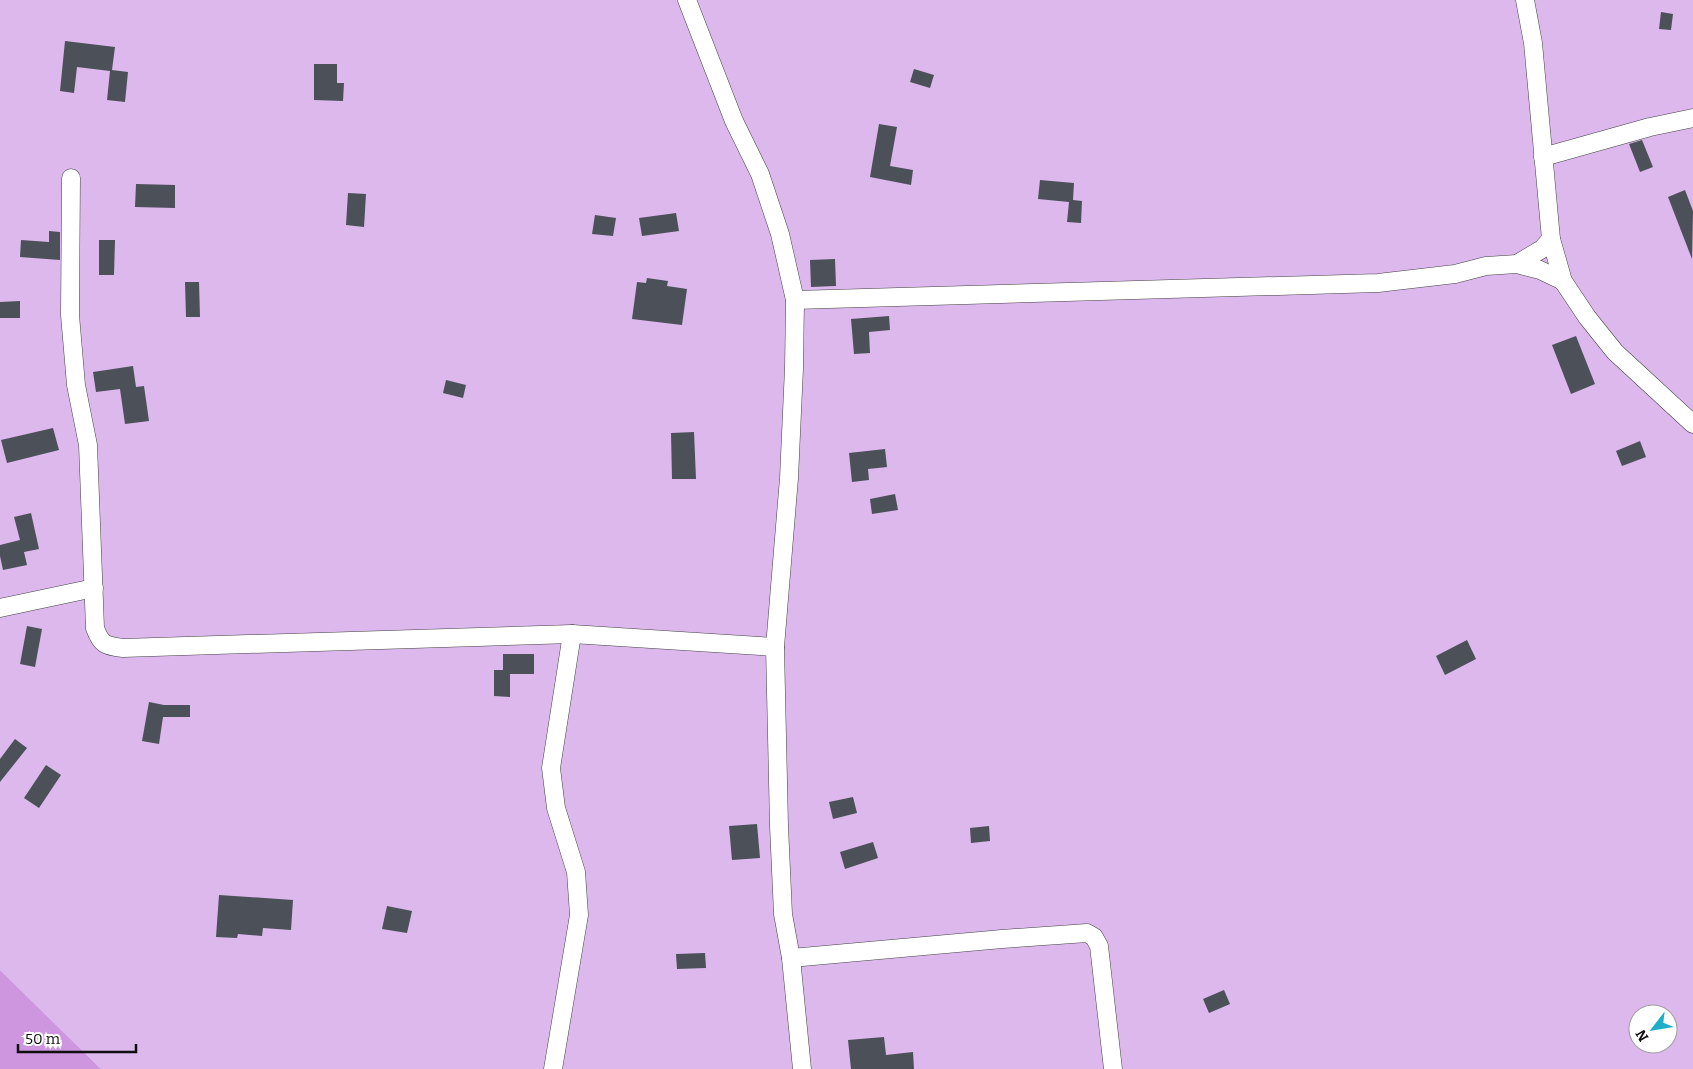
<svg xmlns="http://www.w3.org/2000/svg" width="1693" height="1069" font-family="Bitter,serif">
  <rect width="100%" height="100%" fill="#f2f2ff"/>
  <path fill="#dcb8ed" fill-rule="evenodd" d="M0,0H1693V1069H101L0,970ZM1638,1014H1668V1044H1638Z"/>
  <polygon fill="#cd96df" points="0,970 101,1069 0,1069"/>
  <g fill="#4b5059">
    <polygon points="1661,12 1673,14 1671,30 1659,29"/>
    <polygon points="65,41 115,47 112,70 128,72 125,102 107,100 110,71 77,67 74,93 60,91"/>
    <polygon points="314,64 337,64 337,83 344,83 343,101 314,100"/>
    <polygon points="914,69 934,75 930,88 910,82"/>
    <polygon points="879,124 897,127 890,166 913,170 911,185 870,177"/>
    <polygon points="1642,140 1653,167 1640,172 1629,144"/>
    <polygon points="1040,180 1074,183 1073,200 1082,201 1081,223 1067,222 1069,202 1038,199"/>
    <polygon points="136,184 175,185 175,208 135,207"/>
    <polygon points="1685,190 1693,211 1692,259 1668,197"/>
    <polygon points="348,193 366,194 364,227 346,225"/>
    <polygon points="676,213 679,231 642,236 639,218"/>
    <polygon points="595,215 616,218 613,236 592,234"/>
    <polygon points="49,231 60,232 60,260 20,257 21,240 49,242"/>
    <polygon points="99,240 115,240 114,275 99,275"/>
    <polygon points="835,259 836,286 811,287 810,260"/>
    <polygon points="647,278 668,281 667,286 687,289 682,325 632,319 637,282 646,283"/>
    <polygon points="185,282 199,282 200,317 186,317"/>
    <polygon points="20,301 20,318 0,318 0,302"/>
    <polygon points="889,316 890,330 869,332 870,353 854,354 851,319"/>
    <polygon points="1576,336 1595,384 1571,394 1552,345"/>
    <polygon points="133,366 136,387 144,386 149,421 125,424 120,389 96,392 93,372"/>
    <polygon points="446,380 466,385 463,398 443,393"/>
    <polygon points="53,428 59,450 7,463 1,440"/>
    <polygon points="694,432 696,479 672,479 671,433"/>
    <polygon points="1640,441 1646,457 1622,466 1616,451"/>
    <polygon points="885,449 887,467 868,469 869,480 852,482 849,453"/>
    <polygon points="895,494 898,510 872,514 870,499"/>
    <polygon points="31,513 39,549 24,552 27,565 3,570 0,556 0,545 20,540 14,517"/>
    <polygon points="27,626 42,629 35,667 20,664"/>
    <polygon points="1467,640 1476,659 1445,675 1436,656"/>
    <polygon points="503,654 534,654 534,674 510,674 510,697 494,696 494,670 503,670"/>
    <polygon points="149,702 164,705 190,705 190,717 163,717 159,744 142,741"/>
    <polygon points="15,739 27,748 0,782 0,759"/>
    <polygon points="46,765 61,775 39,808 24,798"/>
    <polygon points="853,797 857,813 833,819 829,802"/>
    <polygon points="757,824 760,858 732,860 729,826"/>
    <polygon points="989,826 990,841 971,843 970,828"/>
    <polygon points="873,842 878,858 845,869 840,852"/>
    <polygon points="219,895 293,900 291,930 263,928 262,936 238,934 237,938 216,937"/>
    <polygon points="387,906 412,911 407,933 382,929"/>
    <polygon points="705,953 706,968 677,969 676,954"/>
    <polygon points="1224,990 1230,1004 1209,1013 1203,999"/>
    <polygon points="884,1037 886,1055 913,1052 914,1069 851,1069 848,1040"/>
  </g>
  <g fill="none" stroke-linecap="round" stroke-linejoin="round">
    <defs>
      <g id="minor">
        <polyline points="687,0 734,121 760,174 780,234 795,300 794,368 789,478 775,647 779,826 783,914 791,958 802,1069"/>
        <polyline points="1525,0 1533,43 1551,239 1563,281 1587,317 1615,352 1693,424"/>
        <polyline points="1543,157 1650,127 1693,118"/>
        <path d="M71,178L70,315L76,385L88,445L95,628C101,645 106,646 123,648L572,634L775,647"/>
        <polyline points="1517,264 1542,249 1551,239"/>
        <polyline points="795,300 1378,283 1455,274 1486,266 1517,264 1540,270 1563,281"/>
        <polyline points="0,608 94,588"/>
        <polyline points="791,958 1002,939 1087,933 1094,937 1099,946 1113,1069"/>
        <polyline points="553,1069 579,915 576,872 556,808 551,768 572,634"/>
      </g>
    </defs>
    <use href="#minor" stroke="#424242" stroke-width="19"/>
    <use href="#minor" stroke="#fff" stroke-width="18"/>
  </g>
  <g transform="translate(1653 1029) rotate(239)"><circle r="24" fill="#ffffff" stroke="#9f9f9f"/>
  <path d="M0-4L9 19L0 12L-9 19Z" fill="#1dafca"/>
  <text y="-8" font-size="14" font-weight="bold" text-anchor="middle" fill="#0f0f0f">N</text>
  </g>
  <path d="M18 1044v8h118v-8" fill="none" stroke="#0f0f0f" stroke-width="2.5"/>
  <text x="25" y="1044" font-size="15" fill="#0f0f0f" stroke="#ffffff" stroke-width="4" paint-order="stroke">50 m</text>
</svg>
